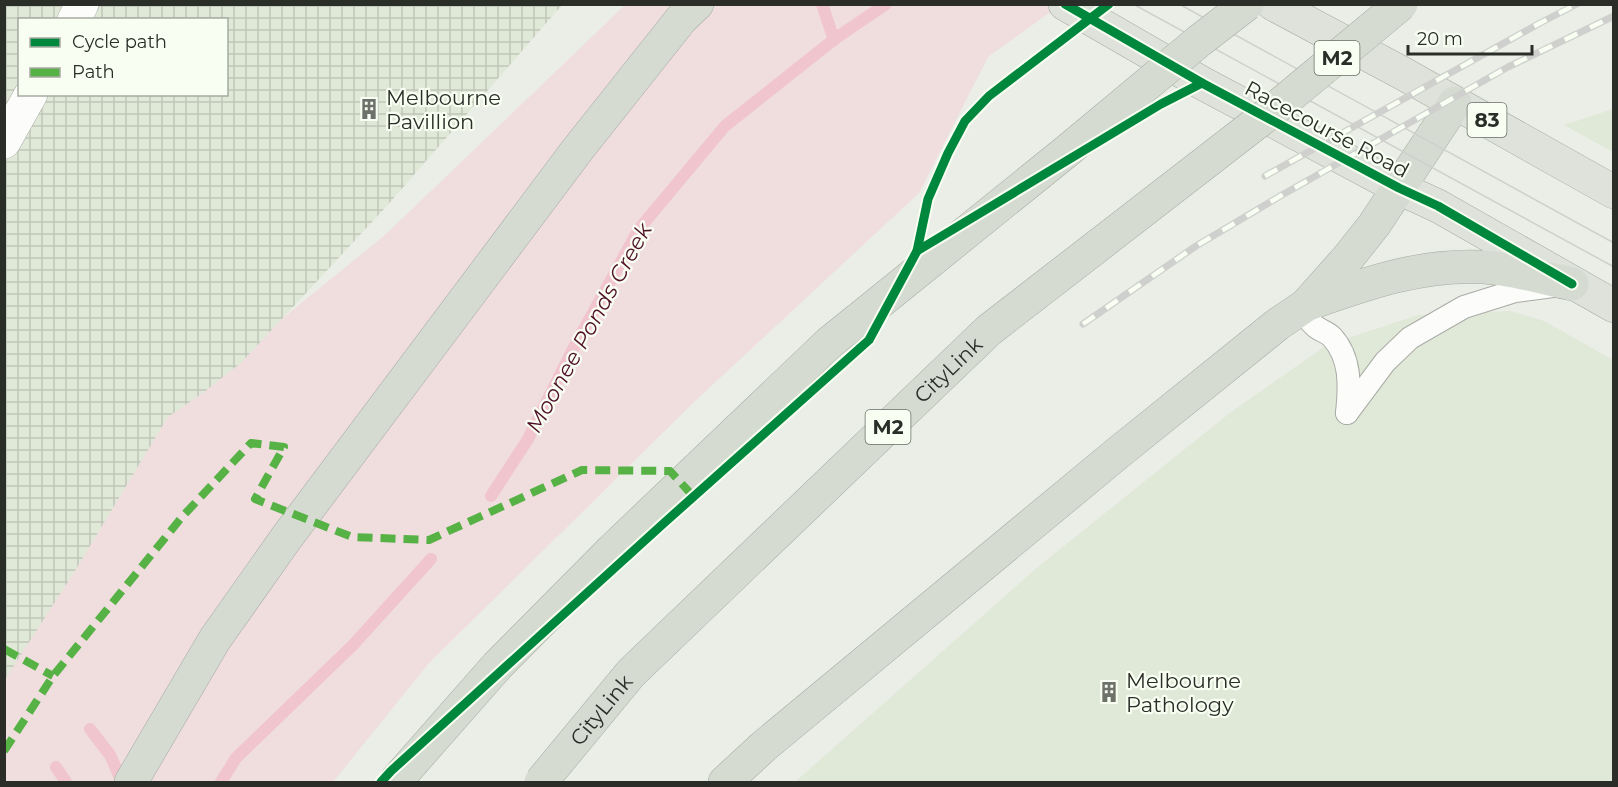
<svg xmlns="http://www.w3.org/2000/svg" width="1618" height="787" font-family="Montserrat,sans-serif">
  <defs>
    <pattern id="industrial-grid" width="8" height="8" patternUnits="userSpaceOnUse" patternTransform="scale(1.5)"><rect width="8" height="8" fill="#e0e8d8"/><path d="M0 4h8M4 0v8" fill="none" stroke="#c0c7b9"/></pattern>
  </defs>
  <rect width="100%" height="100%" fill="#eaeee6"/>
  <g fill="#e0e8d8">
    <polygon points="1613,109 1613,152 1564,125"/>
    <polygon points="1510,311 1544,321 1613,360 1613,782 795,782 1039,566 1231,412 1327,345 1418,315"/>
  </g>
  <path fill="url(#industrial-grid)" fill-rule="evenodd" d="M5,5H562L385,208L241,363L203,393L168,417L75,571L5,681ZM20,20H226V94H20Z"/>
  <polygon fill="#f0ddde" points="625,5 1060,5 988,57 919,193 693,403 429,663 333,782 5,782 4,681 75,571 168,417 203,393 241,363 283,318 385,235"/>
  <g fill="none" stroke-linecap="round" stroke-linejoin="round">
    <g stroke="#f0c5ce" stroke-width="12">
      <polyline points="822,4 834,40"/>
      <polyline points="491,496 528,439 572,351 639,229 725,126 836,38 886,4"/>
      <polyline points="90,729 110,755 122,782"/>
      <polyline points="56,767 66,782"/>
      <polyline points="221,782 236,758 353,645 431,559"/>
    </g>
    <defs>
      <g id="service">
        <path d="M1300,309C1305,314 1310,322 1316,327C1321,331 1327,332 1332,337C1351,358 1350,385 1347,413"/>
        <polyline points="1347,413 1385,362 1410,338 1464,307 1515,291 1553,286"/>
      </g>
      <g id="tertiary">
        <polyline points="74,20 82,4"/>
        <polyline points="4,142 31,94"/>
      </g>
      <g id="trunk">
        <polyline points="1065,4 1202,83 1399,188 1438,206 1614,306"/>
        <polyline points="1273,4 1402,73 1614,192"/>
      </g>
      <g id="motorway">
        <path d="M1308,304C1365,284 1420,264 1482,267C1510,268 1544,278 1572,284"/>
        <polyline points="131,782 215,639 287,537 578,149 682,18 697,4"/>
        <polyline points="725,782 764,746 1119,452 1278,324 1306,305 1347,259 1374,225 1455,103"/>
      </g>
    </defs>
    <use href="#service" stroke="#a9aca6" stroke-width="24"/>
    <use href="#tertiary" stroke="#a9aca6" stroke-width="34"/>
    <use href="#trunk" stroke="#a5ac9e" stroke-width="34"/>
    <use href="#motorway" stroke="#a5ac9e" stroke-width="34"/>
    <use href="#service" stroke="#fcfcfb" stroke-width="22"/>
    <use href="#tertiary" stroke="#fcfcfb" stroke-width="33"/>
    <use href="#trunk" stroke="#dee2da" stroke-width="33"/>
    <use href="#motorway" stroke="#d6dbd1" stroke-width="33"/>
    <g stroke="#cfd0cd" stroke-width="1.5">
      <polyline points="1133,4 1614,267"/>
      <polyline points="1179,4 1614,243"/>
    </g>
    <defs>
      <g id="rail">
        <polyline points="1265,176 1540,23 1577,4"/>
        <polyline points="1083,324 1196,246 1282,195 1508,67 1614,16"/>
      </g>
    </defs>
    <use href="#rail" stroke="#cfd0cd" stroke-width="7"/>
    <use href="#rail" stroke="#f8fff2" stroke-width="4.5" stroke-dasharray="14" stroke-linecap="butt"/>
    <defs>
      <g id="motorway-bridge">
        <polyline points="395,782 497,666 612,550 829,343 1067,151 1199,41 1247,4"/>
        <path id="s1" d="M541,782L631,673L989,330L1272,111L1401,4"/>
      </g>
    </defs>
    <use href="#motorway-bridge" stroke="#a5ac9e" stroke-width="34" stroke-linecap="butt"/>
    <use href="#motorway-bridge" stroke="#d6dbd1" stroke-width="33"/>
    <g stroke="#56b245" stroke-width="8" stroke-dasharray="15 8" stroke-linecap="butt">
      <polyline points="4,649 53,676"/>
      <polyline points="4,751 53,676 182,517 251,443 284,447 255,499 352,537 429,540 582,470 670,471 693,496"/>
    </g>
    <defs>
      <g id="cycleway">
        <polyline points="1065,4 1202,83 1399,188 1438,206 1572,284"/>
        <polyline points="917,251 1161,104 1202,83"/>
        <polyline points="381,782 391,771 664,523 869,340 917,251 928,199 948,153 965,121 989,96 1109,4"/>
      </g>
    </defs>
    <use href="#cycleway" stroke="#f8fff2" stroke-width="13"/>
    <use href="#cycleway" stroke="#00873e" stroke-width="9"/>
  </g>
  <defs>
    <symbol id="building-bare" viewBox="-9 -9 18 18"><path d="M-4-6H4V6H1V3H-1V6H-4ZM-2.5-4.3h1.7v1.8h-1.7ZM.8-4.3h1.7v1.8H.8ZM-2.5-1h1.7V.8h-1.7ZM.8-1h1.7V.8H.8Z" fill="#6e716a" stroke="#f8fff2" stroke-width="2.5" paint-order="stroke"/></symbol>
  </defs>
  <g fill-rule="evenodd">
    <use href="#building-bare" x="354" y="94" width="30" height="30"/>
    <use href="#building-bare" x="1094" y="677" width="30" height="30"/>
  </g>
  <g text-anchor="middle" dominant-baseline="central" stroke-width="4.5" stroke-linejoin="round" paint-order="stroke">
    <g fill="#f8fff2" stroke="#686d65" stroke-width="1.5">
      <rect x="1314.5" y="41" width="45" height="34" rx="4.5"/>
      <rect x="1467.5" y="103" width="39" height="34" rx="4.5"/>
      <rect x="865.5" y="410" width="45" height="34" rx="4.5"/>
    </g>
    <g font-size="20" font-weight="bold" fill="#2b2e28">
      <text x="1337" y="58">M2</text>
      <text x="1487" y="120">83</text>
      <text x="888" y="427">M2</text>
    </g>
    <g font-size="21" fill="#2b2e28" stroke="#f8fff2" text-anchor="start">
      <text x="386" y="97">Melbourne<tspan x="386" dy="24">Pavillion</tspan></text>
      <text x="1126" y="680">Melbourne<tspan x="1126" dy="24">Pathology</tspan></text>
    </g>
    <g font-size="21" fill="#2b2e28" stroke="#f8fff2">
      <text transform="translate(1327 129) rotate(28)">Racecourse Road</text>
      <text stroke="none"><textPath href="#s1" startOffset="580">CityLink</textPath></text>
      <text stroke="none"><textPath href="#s1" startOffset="94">CityLink</textPath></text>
    </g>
    <g font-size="22" font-style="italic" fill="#501129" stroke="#f8fff2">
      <text transform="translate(589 328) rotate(-61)">Moonee Ponds Creek</text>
    </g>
  </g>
  <rect width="1618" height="787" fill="none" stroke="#2b2e28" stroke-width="12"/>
  <rect x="18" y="18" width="210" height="78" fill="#f8fff2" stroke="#a6aba1" stroke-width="1.5"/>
  <rect x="30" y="38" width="30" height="9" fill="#00873e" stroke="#a6aba1" stroke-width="1.5"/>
  <text x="72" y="48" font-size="18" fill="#2b2e28">Cycle path</text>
  <rect x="30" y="68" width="30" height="9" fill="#56b245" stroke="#a6aba1" stroke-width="1.5"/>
  <text x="72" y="78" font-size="18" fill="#2b2e28">Path</text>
  <path d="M1408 45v9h124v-9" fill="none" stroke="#2b2e28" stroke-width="3"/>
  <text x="1417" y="45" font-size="18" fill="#2b2e28" stroke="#f8fff2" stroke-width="4.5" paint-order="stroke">20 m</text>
</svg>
